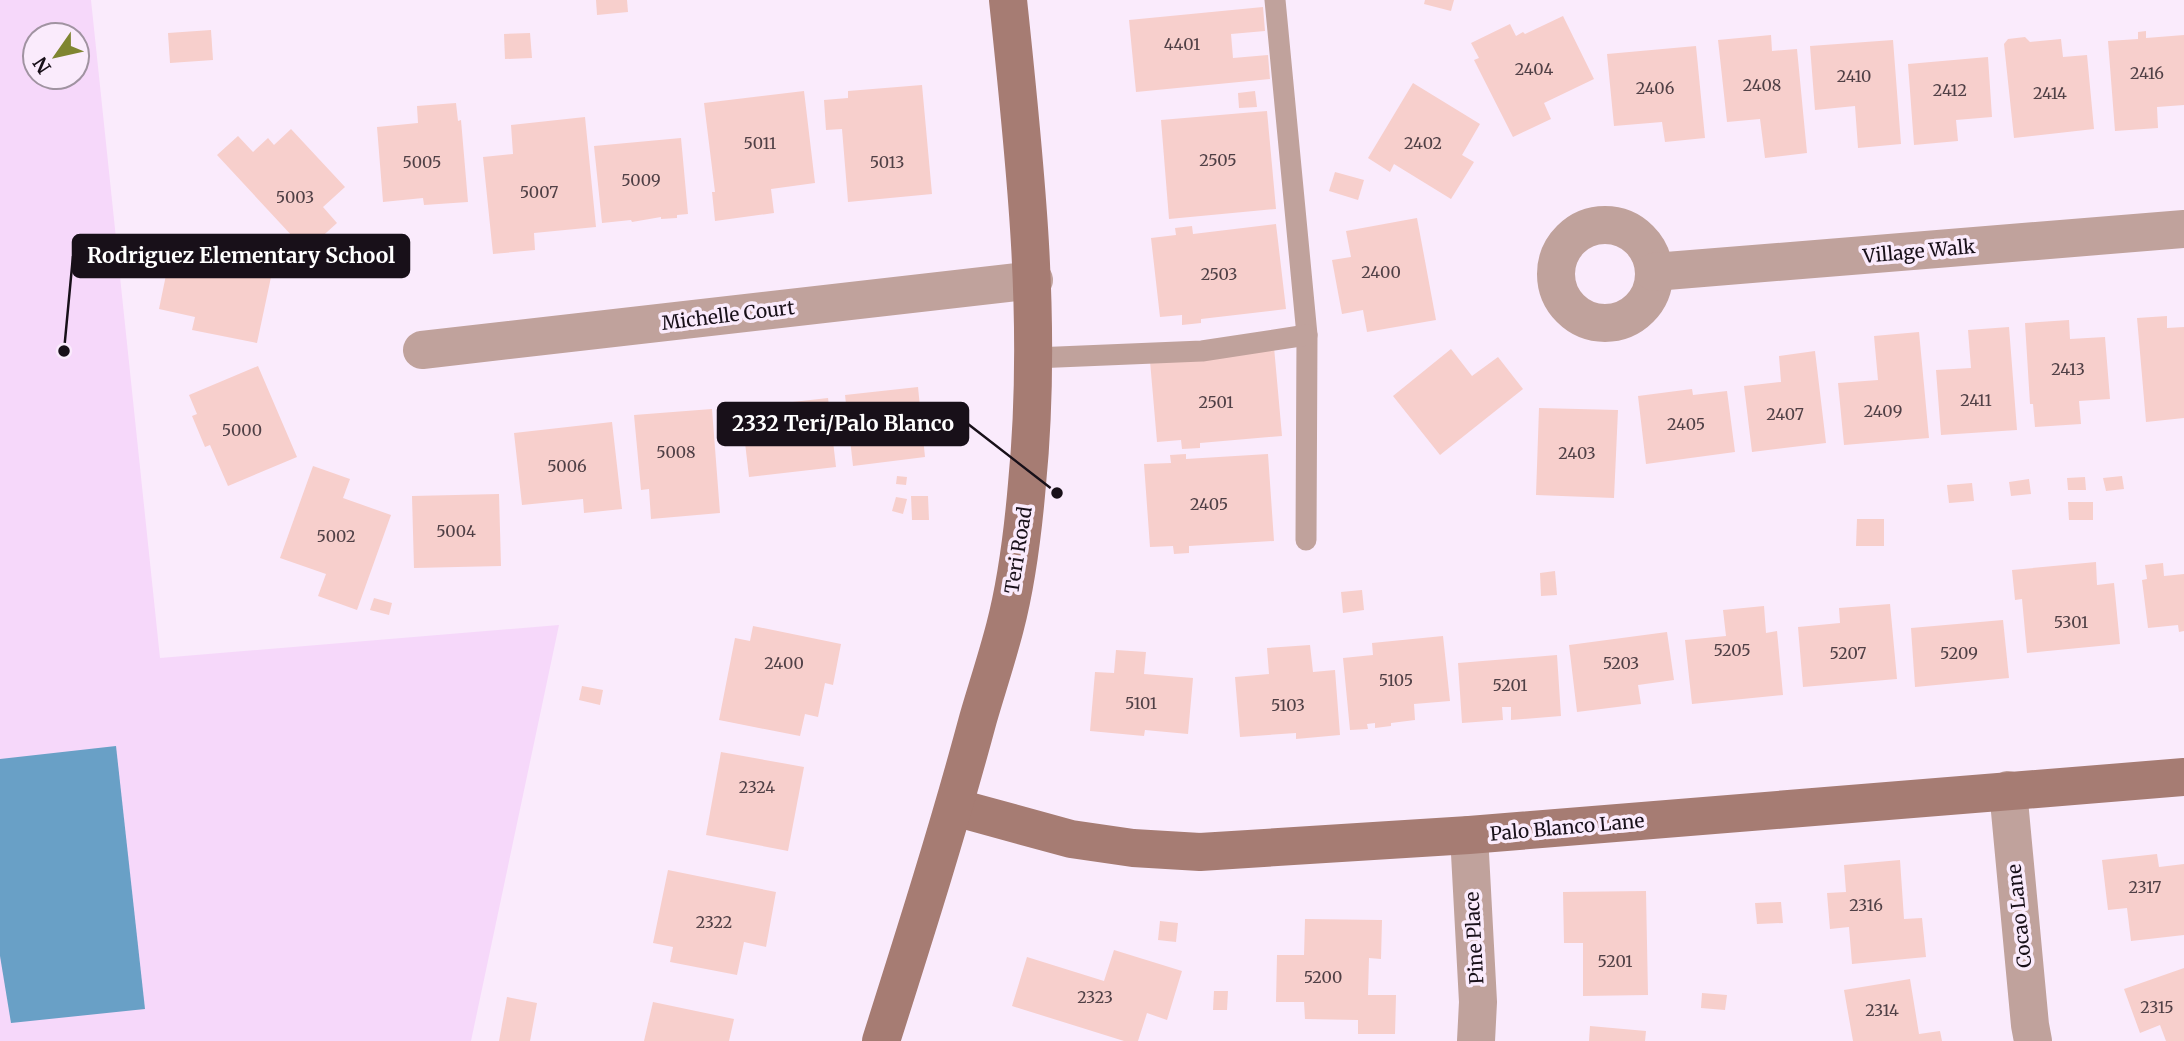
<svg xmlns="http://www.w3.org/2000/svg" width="2184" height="1041" font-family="Merriweather,serif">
  <rect width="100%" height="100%" fill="#faebfc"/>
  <path fill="#f6d8fa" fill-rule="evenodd" d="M0,0H91L160,658L559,625L471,1041H0ZM35,35H77V77H35Z"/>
  <polygon fill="#69a0c6" points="116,746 145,1009 11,1023 0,956 0,759"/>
  <g fill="#f7cfcc">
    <polygon points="596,0 627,0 628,12 597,15"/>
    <polygon points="1425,0 1454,0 1451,11 1424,4"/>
    <polygon points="1263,7 1265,31 1231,34 1233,58 1268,55 1270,79 1136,92 1129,20"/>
    <polygon points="1563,16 1594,79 1544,103 1551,119 1513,137 1474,60 1479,58 1471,43 1510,24 1516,36 1523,32 1525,34"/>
    <polygon points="211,30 213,60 170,63 168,33"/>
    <polygon points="2146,31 2146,38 2184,35 2184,105 2157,107 2158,128 2115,131 2108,41 2138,39 2138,32"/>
    <polygon points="530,33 532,58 505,59 504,34"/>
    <polygon points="1771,35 1772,51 1797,49 1807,153 1765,158 1760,119 1727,122 1718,40"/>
    <polygon points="2025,37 2030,42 2061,39 2063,57 2087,55 2094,129 2014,138 2004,44 2008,39"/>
    <polygon points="1893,40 1901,144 1858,148 1855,106 1815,110 1810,46"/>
    <polygon points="1696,46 1705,138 1665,142 1662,122 1614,126 1607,54"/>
    <polygon points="1988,57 1992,117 1956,120 1958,141 1914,145 1908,64"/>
    <polygon points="1413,83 1480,124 1462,155 1474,162 1451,199 1394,164 1390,172 1368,158"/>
    <polygon points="922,85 932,194 848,202 842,129 826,130 824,100 848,98 848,91"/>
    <polygon points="804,91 815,183 771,189 774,213 715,221 712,192 715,192 704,103"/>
    <polygon points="1255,91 1257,107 1239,108 1238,93"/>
    <polygon points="456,103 458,121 461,120 468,202 424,205 423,198 383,202 377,127 418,123 417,106"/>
    <polygon points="1267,111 1276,209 1169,219 1161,120"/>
    <polygon points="585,117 596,227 534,233 535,250 493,254 483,157 513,154 511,125"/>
    <polygon points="291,129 345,187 323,207 337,223 306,251 217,155 238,136 253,152 268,138 274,145"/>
    <polygon points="681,138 688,214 677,215 677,218 661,219 661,217 632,222 631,220 602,223 594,146"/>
    <polygon points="1335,172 1364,180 1358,200 1329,191"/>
    <polygon points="1417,218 1436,320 1367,332 1363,310 1342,314 1332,260 1351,257 1346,231"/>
    <polygon points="1276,224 1286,309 1201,319 1201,323 1182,325 1182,315 1160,317 1151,238 1176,235 1175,228 1192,226 1193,234"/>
    <polygon points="173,241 274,263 257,343 192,330 195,317 159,309"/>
    <polygon points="2167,316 2167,328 2184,327 2184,418 2146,422 2137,318"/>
    <polygon points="2069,320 2070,339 2105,337 2110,399 2079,401 2081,424 2035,427 2033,404 2030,404 2025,323"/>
    <polygon points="2009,327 2017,430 1941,435 1936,370 1971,368 1968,330"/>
    <polygon points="1919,332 1929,438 1844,445 1838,383 1878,380 1874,336"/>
    <polygon points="1274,347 1282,436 1200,443 1200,448 1182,449 1181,440 1157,442 1150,361"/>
    <polygon points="1451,349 1472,376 1498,357 1523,389 1440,455 1393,396"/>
    <polygon points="1815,351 1826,443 1752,452 1744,386 1781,382 1779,356"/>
    <polygon points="258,366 297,457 228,486 210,445 205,447 192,416 197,414 189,395"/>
    <polygon points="918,387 925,457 853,466 845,395"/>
    <polygon points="1692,389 1693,395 1727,391 1735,452 1646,464 1638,396"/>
    <polygon points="828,398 836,467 749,477 741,408"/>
    <polygon points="1539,408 1618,410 1614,498 1536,495"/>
    <polygon points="712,409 720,513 651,519 649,489 641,490 634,415"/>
    <polygon points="612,422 622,509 584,513 583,499 522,505 514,433"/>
    <polygon points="1186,454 1186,459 1268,454 1274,541 1189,546 1189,553 1174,554 1173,546 1150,547 1144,464 1171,463 1170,455"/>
    <polygon points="313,466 350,479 343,498 391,515 357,610 318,596 326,574 280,558"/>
    <polygon points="897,476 907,477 906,485 896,484"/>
    <polygon points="2122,476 2124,489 2106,491 2103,478"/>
    <polygon points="2085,477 2086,490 2068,490 2067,478"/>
    <polygon points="2029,479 2031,494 2011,496 2009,482"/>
    <polygon points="1972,483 1974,501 1949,503 1947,485"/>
    <polygon points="499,494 501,566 414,568 412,496"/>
    <polygon points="911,496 928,496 929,520 912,520"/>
    <polygon points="896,497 907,499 903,514 892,511"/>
    <polygon points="2068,502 2093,502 2093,520 2069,520"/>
    <polygon points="1857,519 1884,519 1884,546 1856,546"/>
    <polygon points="2096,562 2097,585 2114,583 2120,644 2027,653 2022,599 2015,600 2012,570"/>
    <polygon points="2163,563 2164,576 2184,574 2184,631 2179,632 2178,625 2148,628 2142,580 2147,579 2145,565"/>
    <polygon points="1555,571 1557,595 1541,596 1540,573"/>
    <polygon points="1362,590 1364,610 1343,613 1341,592"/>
    <polygon points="374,598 392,603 389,615 370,610"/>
    <polygon points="1890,604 1897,679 1803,687 1798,627 1840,623 1839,608"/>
    <polygon points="1764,606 1766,633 1777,631 1783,695 1692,704 1685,640 1726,636 1723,610"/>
    <polygon points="2003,620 2009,678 1915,687 1911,628"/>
    <polygon points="753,626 841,644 833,685 825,683 818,717 805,714 800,736 719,720 735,638 750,641"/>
    <polygon points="1667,632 1674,680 1638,685 1641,704 1577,712 1569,645"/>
    <polygon points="1443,636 1450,701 1414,704 1415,720 1391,723 1391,726 1375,728 1375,723 1367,724 1368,729 1350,730 1343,658 1373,655 1372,643"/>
    <polygon points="1310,645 1313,672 1335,670 1340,735 1296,739 1296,733 1240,737 1235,677 1269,674 1267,648"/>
    <polygon points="1116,650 1146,652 1144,674 1193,678 1188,734 1145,730 1144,736 1090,731 1095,672 1114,673"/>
    <polygon points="1557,655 1561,716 1511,720 1511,707 1502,707 1503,720 1462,723 1458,663"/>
    <polygon points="582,686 603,690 600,705 579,700"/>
    <polygon points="721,752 804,767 788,851 706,835"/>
    <polygon points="2157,854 2159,867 2184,864 2184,935 2131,941 2127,908 2108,910 2102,860"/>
    <polygon points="1900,860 1904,919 1922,918 1926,957 1852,964 1849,927 1830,929 1827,893 1846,892 1844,865"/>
    <polygon points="668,870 776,892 766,947 744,942 737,975 670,962 673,947 653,943"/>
    <polygon points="1646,891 1648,995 1583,996 1583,943 1564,943 1563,892"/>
    <polygon points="1781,902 1783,923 1757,924 1755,903"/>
    <polygon points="1305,919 1382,920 1381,959 1369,958 1368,995 1396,995 1395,1034 1358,1034 1358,1020 1305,1019 1304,1002 1276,1002 1277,955 1304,955"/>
    <polygon points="1160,921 1178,923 1176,942 1158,940"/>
    <polygon points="1114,950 1182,971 1167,1020 1147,1013 1138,1041 1124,1041 1012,1006 1027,957 1104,981"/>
    <polygon points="2184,968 2184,1041 2166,1041 2160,1025 2140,1033 2124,989"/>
    <polygon points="1910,979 1919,1034 1940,1031 1942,1041 1853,1041 1844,990"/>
    <polygon points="1214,991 1228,991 1227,1010 1213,1010"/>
    <polygon points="1702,993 1727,995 1725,1010 1701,1008"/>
    <polygon points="507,997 537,1003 530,1041 499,1041"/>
    <polygon points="653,1002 734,1019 729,1041 644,1041"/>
    <polygon points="1590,1026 1646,1031 1645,1041 1589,1041"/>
  </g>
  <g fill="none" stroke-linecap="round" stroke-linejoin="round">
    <g stroke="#c0a29c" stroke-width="21">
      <polyline points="1275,0 1307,335 1306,540"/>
      <polyline points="1034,358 1202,351 1307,335"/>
    </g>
    <g stroke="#c0a29c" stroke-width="38">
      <circle cx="1605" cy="274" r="49"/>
      <polyline points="1654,272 2184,229"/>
      <polyline points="422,350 1034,280"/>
      <polyline points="2008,790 2030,1025 2033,1041"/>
      <polyline points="1469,835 1478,1002 1476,1041"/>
    </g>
    <g stroke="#a67c73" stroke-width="38">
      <polyline points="954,807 1071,839 1133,848 1200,852 1469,835 2184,777"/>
      <path d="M881,1041C915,934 949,827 978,719C987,688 997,658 1005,627C1017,581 1023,531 1027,484C1043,322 1025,162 1008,0"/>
    </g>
  </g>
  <g text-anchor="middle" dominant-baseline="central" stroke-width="7" stroke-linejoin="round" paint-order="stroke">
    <g font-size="16" fill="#504046">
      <text x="1182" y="44">4401</text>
      <text x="1534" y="69">2404</text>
      <text x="2147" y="73">2416</text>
      <text x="1854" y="76">2410</text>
      <text x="1762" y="85">2408</text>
      <text x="1655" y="88">2406</text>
      <text x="1950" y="90">2412</text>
      <text x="2050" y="93">2414</text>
      <text x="760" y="143">5011</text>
      <text x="1423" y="143">2402</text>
      <text x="1218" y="160">2505</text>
      <text x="422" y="162">5005</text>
      <text x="887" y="162">5013</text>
      <text x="641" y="180">5009</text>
      <text x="539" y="192">5007</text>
      <text x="295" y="197">5003</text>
      <text x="1381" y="272">2400</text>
      <text x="1219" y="274">2503</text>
      <text x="2068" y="369">2413</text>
      <text x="1976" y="400">2411</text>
      <text x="1216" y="402">2501</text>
      <text x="1883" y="411">2409</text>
      <text x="1785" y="414">2407</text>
      <text x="1686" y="424">2405</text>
      <text x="242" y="430">5000</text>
      <text x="676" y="452">5008</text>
      <text x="1577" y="453">2403</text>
      <text x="567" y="466">5006</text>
      <text x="1209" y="504">2405</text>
      <text x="456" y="531">5004</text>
      <text x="336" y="536">5002</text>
      <text x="2071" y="622">5301</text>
      <text x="1732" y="650">5205</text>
      <text x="1848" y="653">5207</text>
      <text x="1959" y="653">5209</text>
      <text x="784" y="663">2400</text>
      <text x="1621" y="663">5203</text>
      <text x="1396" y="680">5105</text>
      <text x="1510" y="685">5201</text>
      <text x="1141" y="703">5101</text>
      <text x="1288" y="705">5103</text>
      <text x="757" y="787">2324</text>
      <text x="2145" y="887">2317</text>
      <text x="1866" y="905">2316</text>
      <text x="714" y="922">2322</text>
      <text x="1615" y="961">5201</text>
      <text x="1323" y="977">5200</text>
      <text x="1095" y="997">2323</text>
      <text x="2157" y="1007">2315</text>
      <text x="1882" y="1010">2314</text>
    </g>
    <g font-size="19" fill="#181019" stroke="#faebfc">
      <text transform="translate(1919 251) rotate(-5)">Village Walk</text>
      <text transform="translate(728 315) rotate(-7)">Michelle Court</text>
      <text transform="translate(1018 550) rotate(-81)">Teri Road</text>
      <text transform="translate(1567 827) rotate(-5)">Palo Blanco Lane</text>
      <text transform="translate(2019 916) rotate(-96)">Cocao Lane</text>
      <text transform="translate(1474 938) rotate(-93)">Pine Place</text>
    </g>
  </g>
  <path fill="none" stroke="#181019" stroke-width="2.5" d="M64 351L73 256M1057 493L968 424"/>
  <g fill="#181019" stroke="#faebfc" stroke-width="2.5">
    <circle cx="64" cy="351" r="7"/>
    <circle cx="1057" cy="493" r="7"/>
  </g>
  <g fill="#181019" stroke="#181019" stroke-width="2.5">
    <rect x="73" y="235" width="336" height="42" rx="7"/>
    <rect x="718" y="403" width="250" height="42" rx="7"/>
  </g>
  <g font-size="21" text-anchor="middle" font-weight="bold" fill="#fff">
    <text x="241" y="263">Rodriguez Elementary School</text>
    <text x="843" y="431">2332 Teri/Palo Blanco</text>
  </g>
  <g transform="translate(56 56) rotate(236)"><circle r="33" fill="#faebfc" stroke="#a093a1" stroke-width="2"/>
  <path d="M0-5L12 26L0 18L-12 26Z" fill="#7f8531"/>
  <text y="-10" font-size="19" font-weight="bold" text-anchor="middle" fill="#181019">N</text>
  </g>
</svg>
